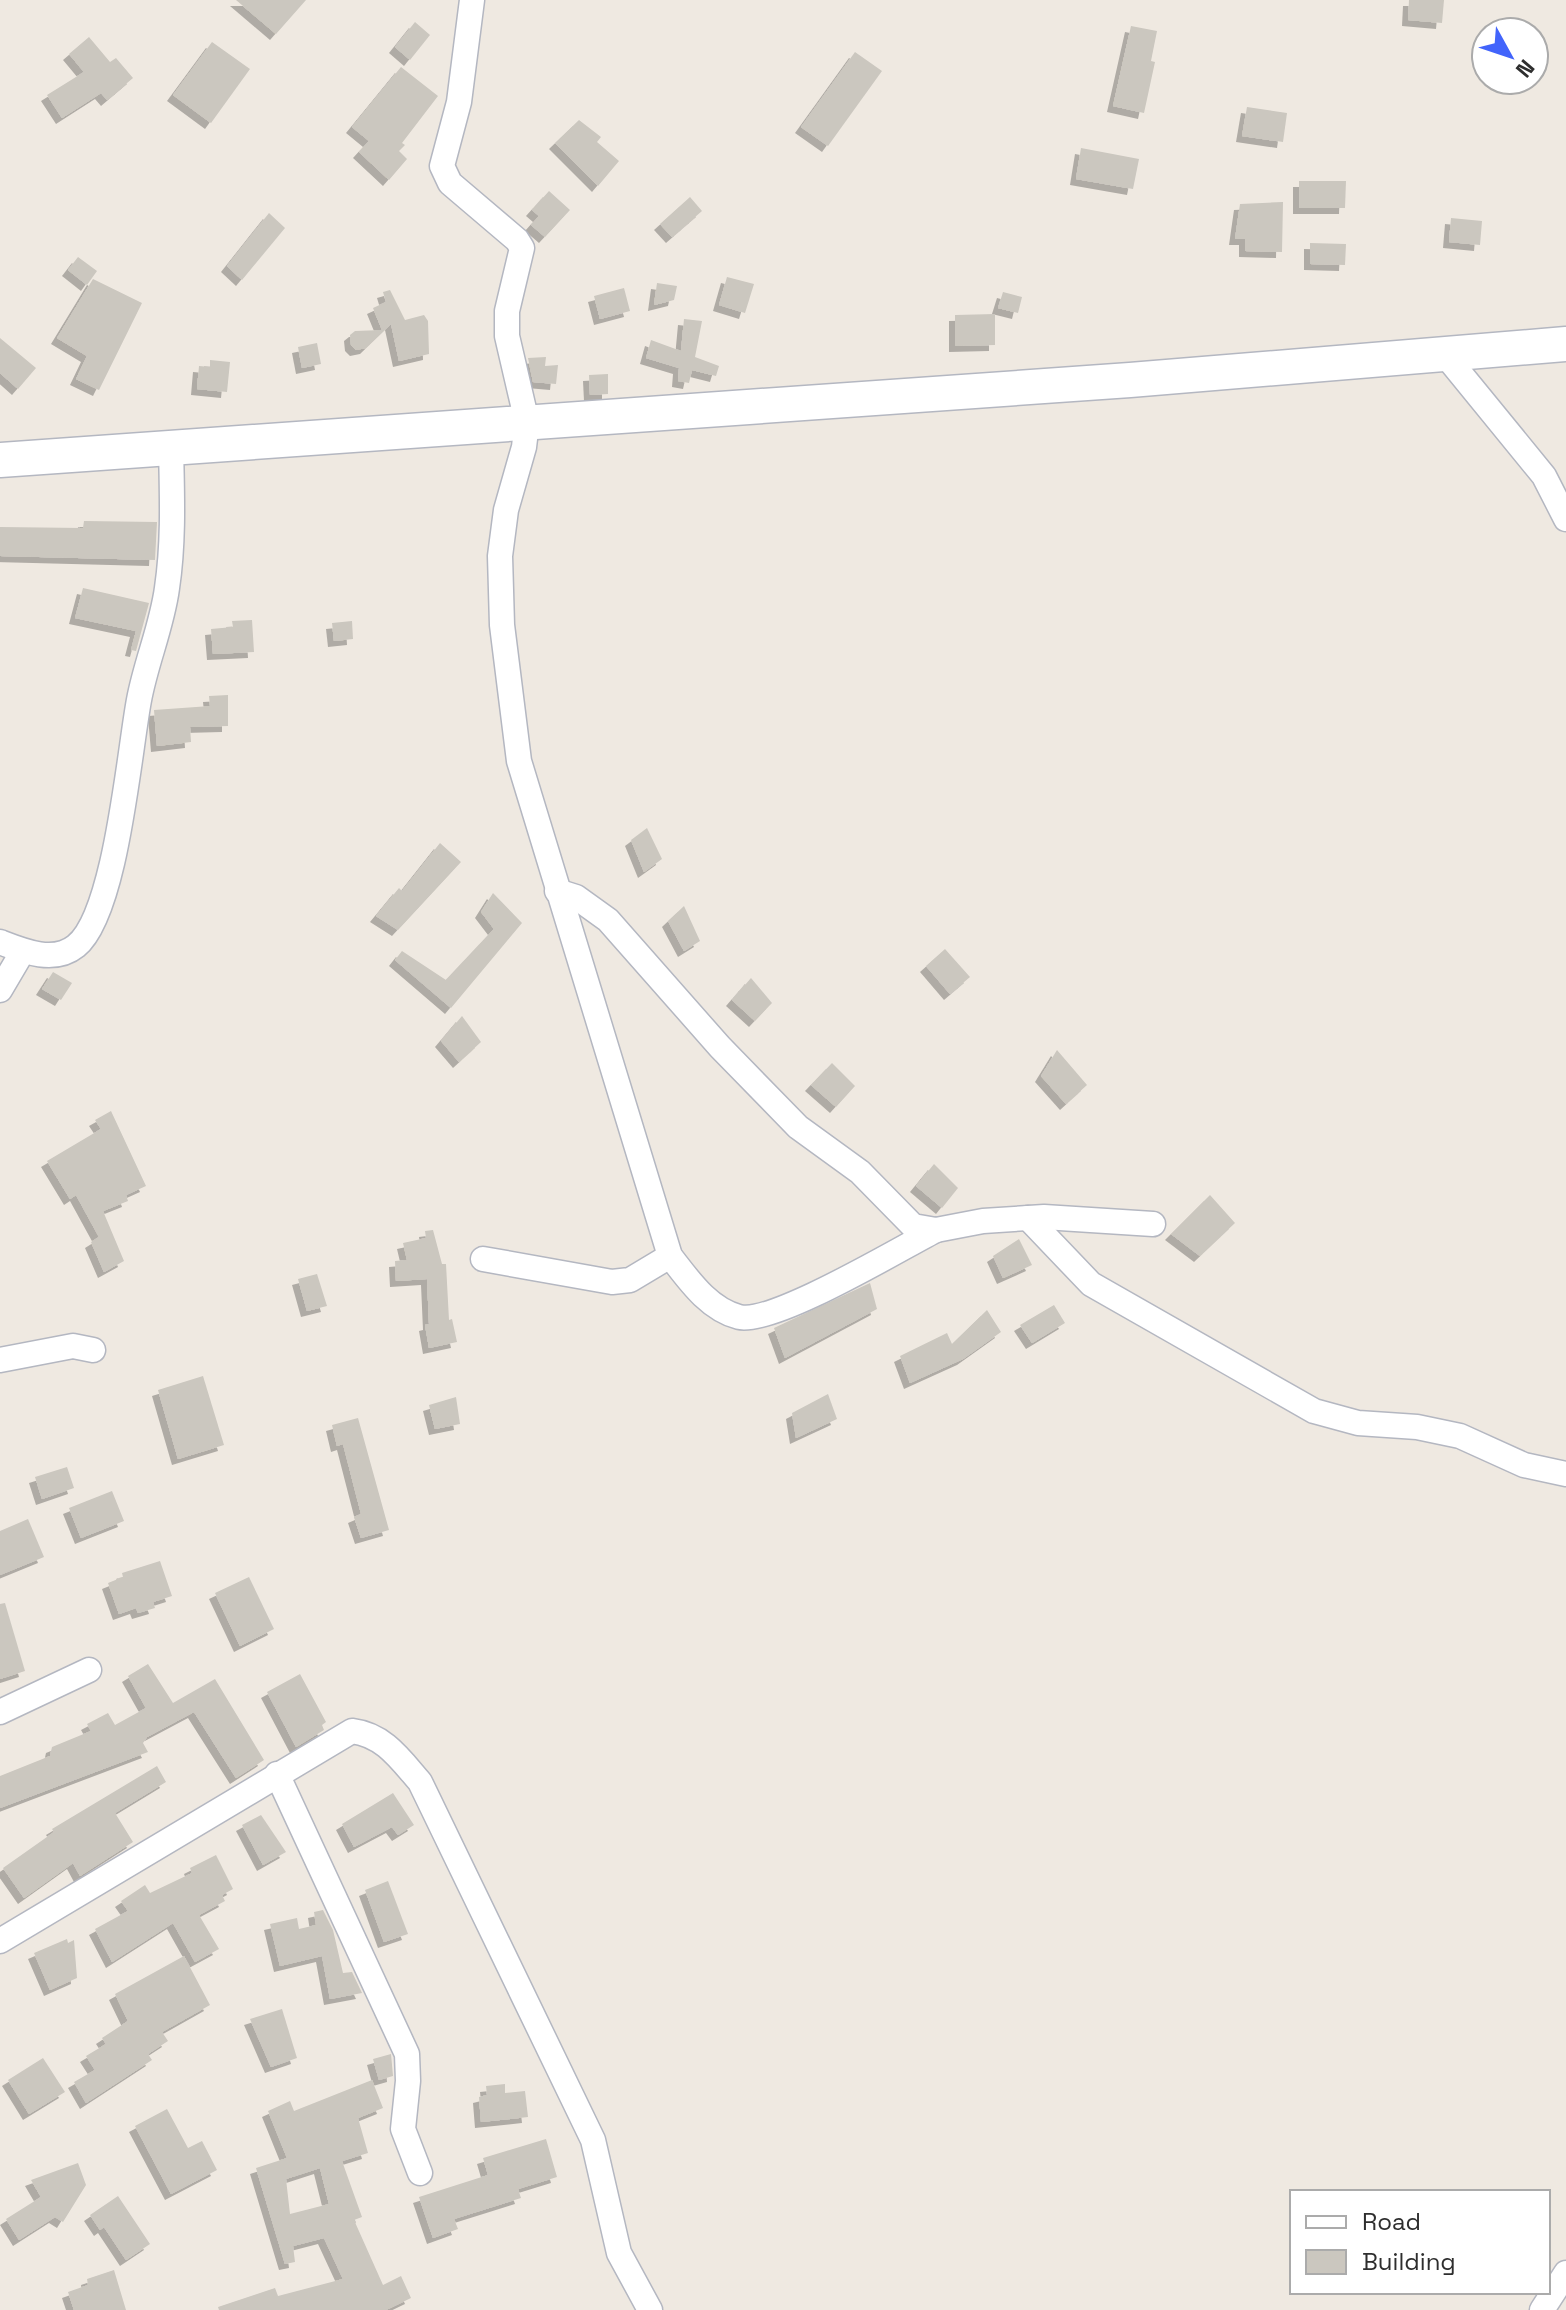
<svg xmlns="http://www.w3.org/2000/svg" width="1566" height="2310" font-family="'Space Grotesk',sans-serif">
  <defs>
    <filter id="shadow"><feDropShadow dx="-6" dy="6" stdDeviation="0" flood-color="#0004"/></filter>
  </defs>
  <rect width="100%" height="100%" fill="#efe9e1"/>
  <g fill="#cbc7bf" fill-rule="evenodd" filter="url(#shadow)">
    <polygon points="236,0 306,0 276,34"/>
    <polygon points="1409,0 1444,0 1442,23 1408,20"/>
    <polygon points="415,22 430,35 410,60 395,47"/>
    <polygon points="1131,26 1157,31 1151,61 1155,62 1144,113 1113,106"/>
    <polygon points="89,37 110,62 116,58 133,78 107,100 101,93 62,118 47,95 84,72 69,54"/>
    <polygon points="212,42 250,69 211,123 173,95"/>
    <polygon points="855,52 882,71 828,146 801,127"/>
    <polygon points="401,67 438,96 402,143 405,145 399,151 407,159 389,180 359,152 369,141 352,127"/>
    <polygon points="1247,107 1287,113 1283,142 1242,136"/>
    <polygon points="579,120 601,137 597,142 619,161 598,186 555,143"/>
    <polygon points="1081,148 1139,159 1133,189 1076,179"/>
    <polygon points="1299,181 1346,181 1345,208 1299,208"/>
    <polygon points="549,191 570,210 545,237 531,225 539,216 532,210"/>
    <polygon points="690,197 702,211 672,237 660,224"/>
    <polygon points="1283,202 1282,252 1245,251 1245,239 1235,239 1240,204"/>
    <polygon points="269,213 285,228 242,280 227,266"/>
    <polygon points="1451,218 1482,221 1480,245 1449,242"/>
    <polygon points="1310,243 1346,244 1345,265 1310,264"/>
    <polygon points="78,257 97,271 87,285 68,270"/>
    <polygon points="727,277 754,284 745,313 719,305"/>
    <polygon points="93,279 142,303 99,390 76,379 87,356 57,338"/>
    <polygon points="657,283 677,286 674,300 654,305"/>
    <polygon points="624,288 630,311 600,319 594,296"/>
    <polygon points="390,290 405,320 424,315 428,321 429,354 399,361 391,324 366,348 356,350 351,345 350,335 355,331 382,330 373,308 386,302 383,292"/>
    <polygon points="1003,292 1022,297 1018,313 998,308"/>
    <polygon points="995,314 995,345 955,346 955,315"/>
    <polygon points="684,319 702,321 695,357 719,366 716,376 692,370 689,383 678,381 679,368 646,358 651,340 681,351"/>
    <polygon points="0,338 36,368 18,389 0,373"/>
    <polygon points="317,343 321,364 302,368 298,347"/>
    <polygon points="546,357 545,366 558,365 556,384 533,382 528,358"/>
    <polygon points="210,360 230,362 227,392 197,389 199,366 210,367"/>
    <polygon points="608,374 608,394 590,395 589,375"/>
    <polygon points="84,521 157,522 155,560 0,556 0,527 83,528"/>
    <polygon points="83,588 149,603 136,651 131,650 136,631 75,618"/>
    <polygon points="252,620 254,652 213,654 211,629 233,627 232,621"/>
    <polygon points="352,621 353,639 334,641 332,623"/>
    <polygon points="228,695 228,726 190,727 191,742 157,746 154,710 210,706 209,696"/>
    <polygon points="647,828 662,859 644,872 631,840"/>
    <polygon points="440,843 461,862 398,930 376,916 399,888 402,891"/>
    <polygon points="493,893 522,923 451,1008 395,960 402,951 446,980 494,929 481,912"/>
    <polygon points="684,906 700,941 684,951 668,921"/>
    <polygon points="945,949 970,977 950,994 926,966"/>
    <polygon points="53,972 72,983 61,1000 42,989"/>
    <polygon points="751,978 772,1003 755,1021 732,1000"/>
    <polygon points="462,1016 481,1042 459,1062 441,1041"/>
    <polygon points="1057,1050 1087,1085 1066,1104 1041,1076"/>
    <polygon points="832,1063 855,1086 836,1107 811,1085"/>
    <polygon points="111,1111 146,1186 126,1195 128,1201 103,1211 124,1261 104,1272 91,1242 99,1237 76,1195 70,1199 47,1161 101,1129 95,1120"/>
    <polygon points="934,1164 958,1188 942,1208 916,1186"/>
    <polygon points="1210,1195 1235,1223 1200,1256 1171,1234"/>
    <polygon points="433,1230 442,1264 446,1264 449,1320 452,1319 457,1342 429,1348 425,1325 429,1324 427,1279 396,1281 395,1261 407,1260 403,1243 426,1238 425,1231"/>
    <polygon points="1019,1239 1032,1265 1003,1278 993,1256"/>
    <polygon points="317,1274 327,1306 307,1311 298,1279"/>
    <polygon points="870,1283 877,1309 785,1358 774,1328"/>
    <polygon points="1054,1305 1065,1323 1032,1343 1020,1325"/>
    <polygon points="987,1310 1001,1332 963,1359 910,1383 900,1356 947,1333 952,1344"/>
    <polygon points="203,1376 224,1445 178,1459 158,1390"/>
    <polygon points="828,1394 837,1419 796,1438 792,1413"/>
    <polygon points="456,1397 460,1424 435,1429 429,1405"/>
    <polygon points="358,1418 389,1530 361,1538 354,1517 361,1514 343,1444 337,1446 332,1425"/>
    <polygon points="67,1467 74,1488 42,1499 35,1477"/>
    <polygon points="112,1491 124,1521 81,1538 69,1508"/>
    <polygon points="28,1519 44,1557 0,1575 0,1531"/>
    <polygon points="160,1561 172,1596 153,1602 155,1608 138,1613 136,1608 119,1614 108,1583 123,1577 122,1573"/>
    <polygon points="249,1577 274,1629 240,1646 215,1593"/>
    <polygon points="5,1603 25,1671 0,1679 0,1604"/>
    <polygon points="148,1664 173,1703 215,1679 264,1760 236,1778 194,1712 147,1737 143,1743 148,1752 0,1808 0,1776 50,1756 52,1747 91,1731 87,1724 108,1713 115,1725 146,1708 128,1676"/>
    <polygon points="300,1674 326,1722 322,1725 324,1730 296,1747 267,1692"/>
    <polygon points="157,1766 166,1782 115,1813 133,1842 80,1876 73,1863 24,1898 3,1868 54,1832 52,1829"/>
    <polygon points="393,1793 414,1825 398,1835 392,1827 354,1847 342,1824"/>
    <polygon points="261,1815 286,1852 263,1865 242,1825"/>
    <polygon points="216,1855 233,1889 222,1895 225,1901 199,1915 219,1949 195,1962 173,1923 112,1962 95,1929 128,1911 121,1901 145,1885 150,1893 192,1873 190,1868"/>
    <polygon points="388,1881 408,1934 384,1942 365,1890"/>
    <polygon points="323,1910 333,1930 343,1973 352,1972 362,1993 330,1999 322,1956 280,1966 270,1924 297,1918 299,1929 316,1925 314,1912"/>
    <polygon points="67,1939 68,1943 74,1940 77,1978 50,1990 34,1953"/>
    <polygon points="184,1956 210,2005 162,2032 168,2041 148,2054 152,2060 86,2103 74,2082 95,2070 86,2056 106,2044 102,2038 128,2021 115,1994"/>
    <polygon points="282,2009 297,2058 271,2067 250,2019"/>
    <polygon points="391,2054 393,2076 379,2080 373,2059"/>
    <polygon points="43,2058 65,2092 29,2114 8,2080"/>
    <path d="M372,2080L383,2108L358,2118L368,2153L342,2161L362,2217L354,2220L383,2285L401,2276L411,2298L386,2310H219L218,2307L275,2288L278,2296L343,2279L324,2238L293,2246L295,2262L285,2264L256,2168L287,2158L268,2111L290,2101L294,2111ZM320,2168L329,2204L290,2214L286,2179Z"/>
    <polygon points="505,2084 505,2093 525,2091 528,2117 481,2122 479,2097 487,2095 486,2086"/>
    <polygon points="167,2109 188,2148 202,2141 217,2170 171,2194 135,2126"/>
    <polygon points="546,2139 557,2177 518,2189 521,2198 454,2219 458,2229 433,2238 419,2197 488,2175 483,2158"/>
    <polygon points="78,2163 86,2185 63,2222 55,2217 19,2240 6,2219 41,2197 31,2180"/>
    <polygon points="118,2196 150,2244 126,2260 104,2227 100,2230 90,2215"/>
    <polygon points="114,2270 126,2310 74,2310 68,2292 88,2285 87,2279"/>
  </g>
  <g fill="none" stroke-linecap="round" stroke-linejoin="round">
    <defs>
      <g id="street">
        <path d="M472,0L459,102L442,166L450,183L517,240L522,248L507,311V336L527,422L524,447L506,510L500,556L502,625L519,761L670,1256C688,1279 708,1309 739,1317C773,1325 899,1249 936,1230"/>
        <polyline points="1446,356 1544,476 1566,519"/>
        <polyline points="557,891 576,897 608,920 720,1047 798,1127 860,1172 913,1226 936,1230 983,1221 1044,1217 1153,1224"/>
        <path d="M0,942C23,951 54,964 76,946C116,914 129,753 139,700C146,662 162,626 167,588C174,541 172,494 171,447"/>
        <polyline points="0,990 23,951"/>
        <polyline points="1028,1218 1091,1284 1314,1411 1358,1423 1417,1427 1460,1436 1524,1465 1566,1474"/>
        <polyline points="483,1259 612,1282 630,1280 670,1256"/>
        <polyline points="0,1360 73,1346 93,1350"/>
        <polyline points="0,1712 89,1670"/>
        <polyline points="277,1774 407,2054 408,2081 403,2129 420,2173"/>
        <path d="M0,1941L352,1731C384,1735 400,1759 420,1782L593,2140L619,2253L650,2310"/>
        <polyline points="1542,2310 1566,2273"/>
      </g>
      <polyline id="secondary" points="0,460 1130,380 1566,344"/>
    </defs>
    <use href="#street" stroke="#b4b7c1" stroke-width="27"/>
    <use href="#secondary" stroke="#b4b7c1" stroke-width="37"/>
    <use href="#street" stroke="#fff" stroke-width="24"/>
    <use href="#secondary" stroke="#fff" stroke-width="34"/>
  </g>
  <rect x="1290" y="2190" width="260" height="104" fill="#ffffff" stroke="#ababab" stroke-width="2"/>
  <rect x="1306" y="2216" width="40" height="12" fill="#ffffff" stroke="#ababab" stroke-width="2"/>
  <text x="1362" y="2230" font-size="24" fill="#2e2e2e">Road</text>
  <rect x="1306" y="2250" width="40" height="24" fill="#cbc7bf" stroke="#ababab" stroke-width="2"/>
  <text x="1362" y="2270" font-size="24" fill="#2e2e2e">Building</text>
  <g transform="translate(1510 56) rotate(130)"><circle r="38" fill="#ffffff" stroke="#ababab" stroke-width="2"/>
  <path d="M0-6L14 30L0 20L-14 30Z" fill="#4264fb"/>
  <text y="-12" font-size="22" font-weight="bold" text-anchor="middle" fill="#2e2e2e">N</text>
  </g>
</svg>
